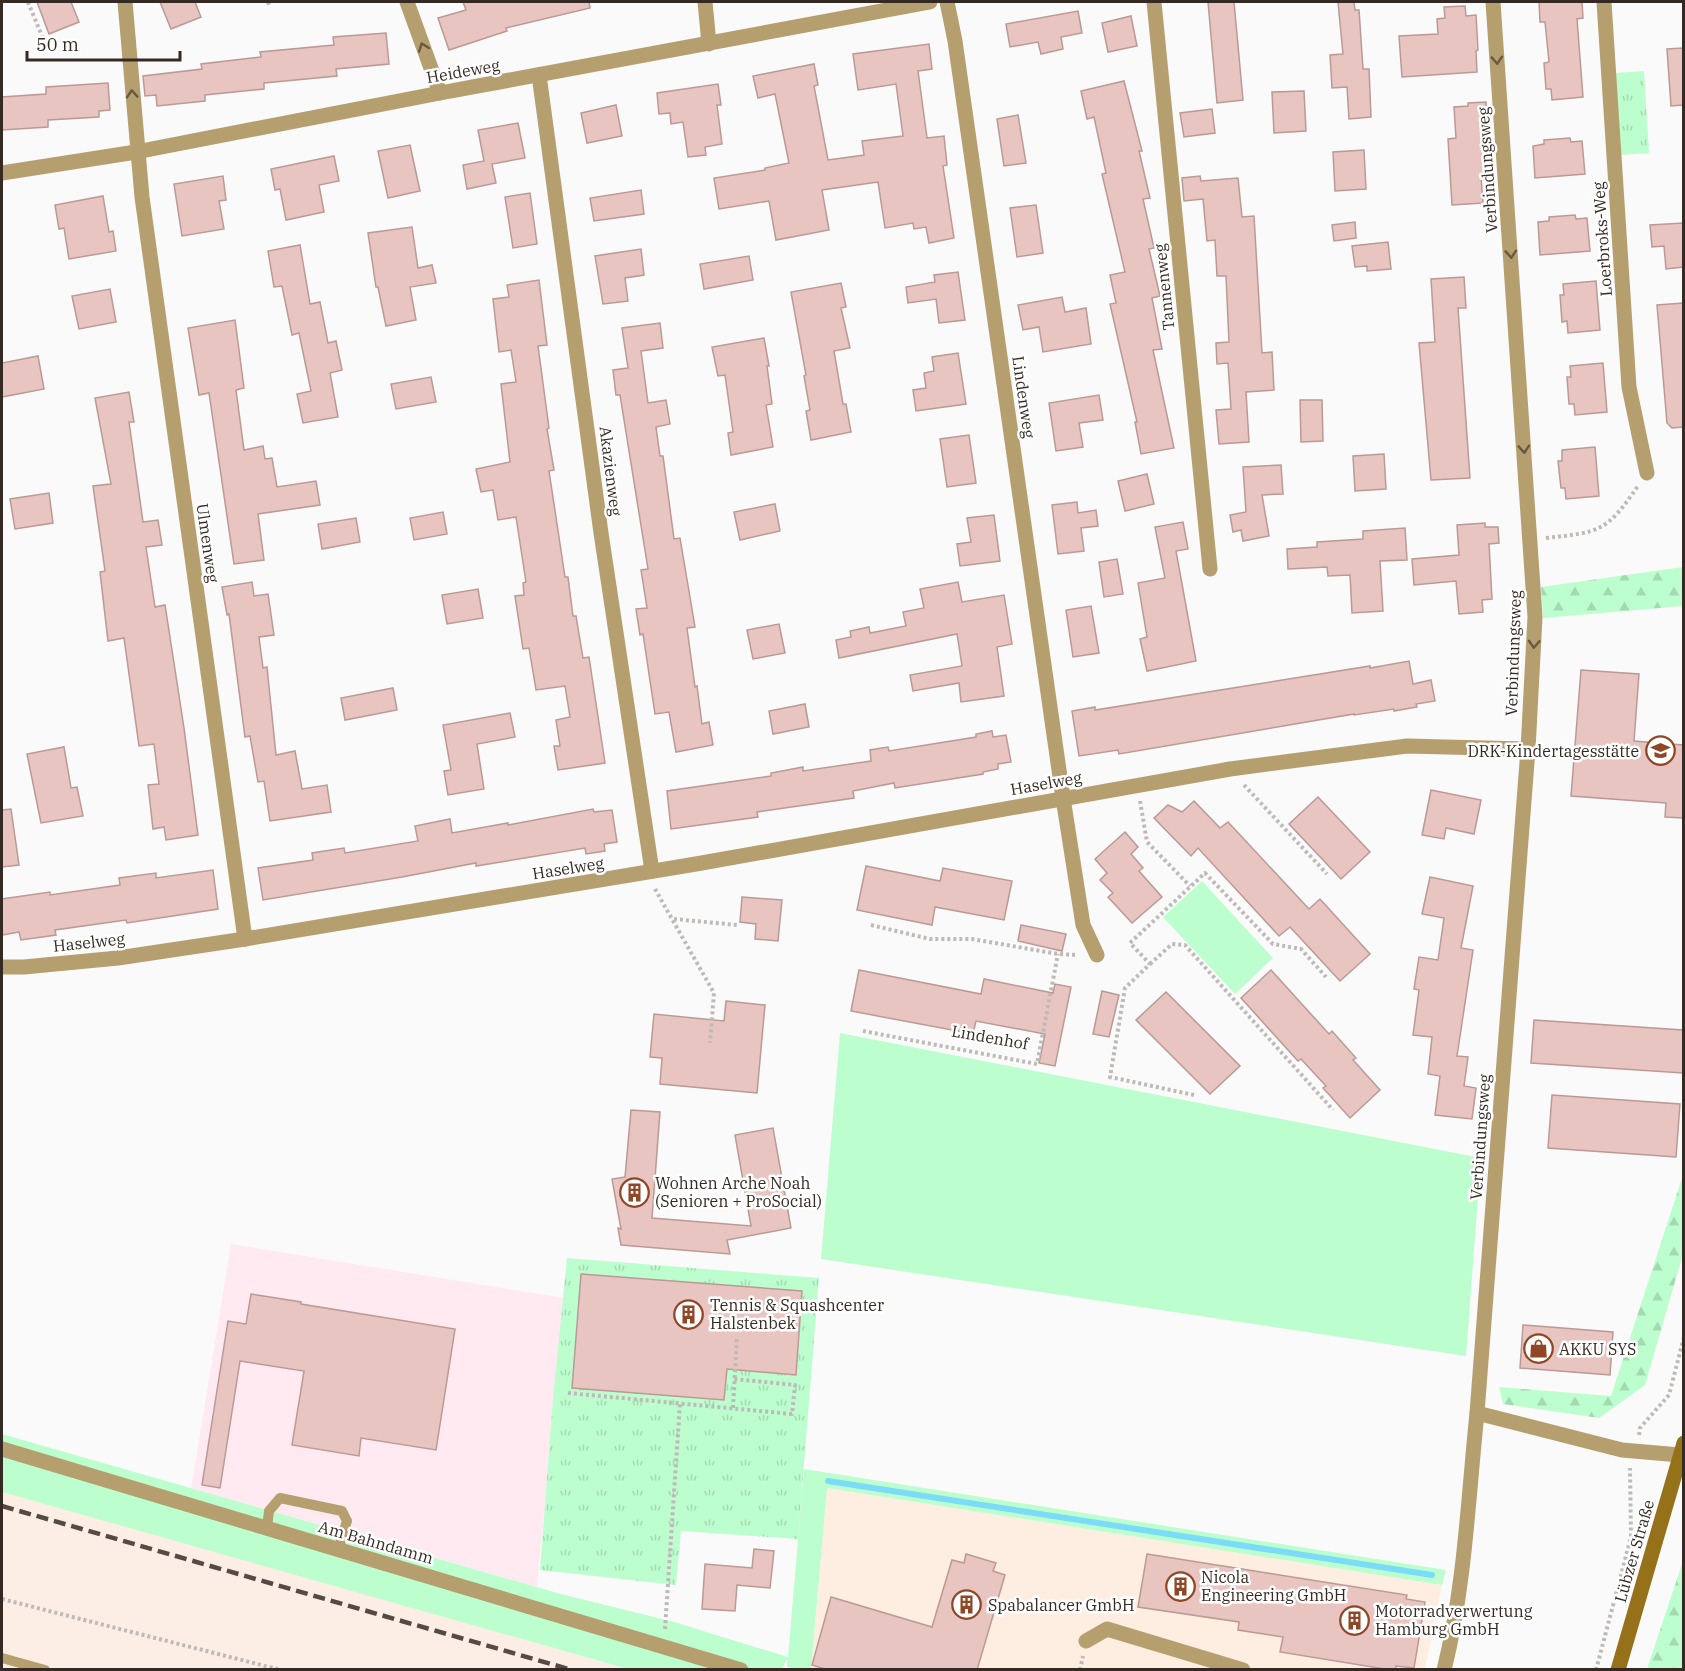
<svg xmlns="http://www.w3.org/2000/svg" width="1685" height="1671" font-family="'IBM Plex Serif',serif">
  <defs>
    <pattern id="forest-firs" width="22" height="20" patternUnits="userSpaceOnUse" patternTransform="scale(1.5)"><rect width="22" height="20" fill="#bdfecf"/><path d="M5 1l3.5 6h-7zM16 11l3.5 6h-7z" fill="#a3dab1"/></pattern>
    <pattern id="park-tufts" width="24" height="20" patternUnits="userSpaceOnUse" patternTransform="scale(1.5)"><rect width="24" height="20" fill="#bdfecf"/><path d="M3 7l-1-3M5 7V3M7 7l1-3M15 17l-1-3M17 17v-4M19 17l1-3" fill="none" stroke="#a3dab1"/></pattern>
  </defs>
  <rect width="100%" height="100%" fill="#fafafa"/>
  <polygon fill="#feede1" points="827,1488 1442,1585 1425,1669 811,1670"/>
  <polygon fill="#ffeaf1" points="231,1244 564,1298 537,1587 191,1489"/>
  <polygon fill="#fcede5" points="2,1492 156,1534 628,1669 2,1669"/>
  <g fill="#bdfecf">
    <polygon points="1202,881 1273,958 1235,994 1163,917"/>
    <polygon points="840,1033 1481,1158 1466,1356 821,1259"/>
    <polygon points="2,1434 561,1594 674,1622 788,1657 804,1469 1446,1570 1442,1585 827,1488 811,1669 796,1669 787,1667 787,1659 782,1669 628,1669 2,1492"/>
  </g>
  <g fill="url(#forest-firs)">
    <polygon points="1683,567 1683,606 1543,618 1541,587"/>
    <polygon points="1683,1175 1683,1254 1645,1385 1599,1418 1503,1404 1499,1387 1611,1396"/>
    <polygon points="1683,1561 1683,1669 1647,1669"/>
  </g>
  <g fill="url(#park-tufts)">
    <polygon points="1644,71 1649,153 1620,155 1615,73"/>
    <polygon points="567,1258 819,1278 798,1539 681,1531 676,1585 540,1570 553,1399"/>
  </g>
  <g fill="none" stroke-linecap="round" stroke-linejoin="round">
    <polyline stroke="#7bdcf8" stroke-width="6" points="828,1481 1432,1575"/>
  </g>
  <g fill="#e8c5c0" stroke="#bb9995" stroke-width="1.5">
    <polygon points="37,2 71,2 79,22 49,34"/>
    <polygon points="160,2 195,2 201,17 171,29"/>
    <polygon points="463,2 589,2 590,8 506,28 507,31 449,50 438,18 466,10"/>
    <polygon points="1208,2 1234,2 1243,100 1217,103"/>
    <polygon points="1338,2 1354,2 1355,10 1359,10 1363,69 1369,69 1371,117 1349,119 1347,87 1332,88 1330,55 1343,54"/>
    <polygon points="1539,2 1582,2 1583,18 1577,19 1583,97 1552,100 1551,89 1546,89 1544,63 1549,62 1545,22 1540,22"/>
    <polygon points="1465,6 1466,16 1476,15 1478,50 1476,51 1477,72 1402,77 1399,36 1438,34 1437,19 1445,18 1444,7"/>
    <polygon points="1078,11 1082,33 1061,37 1063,49 1041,54 1038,42 1010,47 1006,24"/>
    <polygon points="1131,16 1137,46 1108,52 1102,23"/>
    <polygon points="386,33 389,64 336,69 337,76 264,83 264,89 205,95 205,101 157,106 156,95 145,96 143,76 202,69 201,64 261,57 260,52 334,45 333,37"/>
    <polygon points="929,44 932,69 918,71 927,138 944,136 947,165 943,166 954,238 929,243 926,227 914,229 913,223 885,228 878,182 822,190 829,230 776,240 769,201 719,209 714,178 765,170 765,168 789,163 775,94 758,98 753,76 814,64 818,85 814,86 828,160 864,155 862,141 903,136 896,84 858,90 853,54"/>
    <polygon points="1683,48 1683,105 1671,106 1667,49"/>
    <polygon points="1124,81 1142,151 1139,151 1150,198 1143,199 1154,248 1149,249 1160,296 1152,298 1162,349 1153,350 1174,448 1141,454 1135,422 1137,422 1110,304 1116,303 1110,275 1125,272 1102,174 1106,173 1094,117 1087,119 1081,91"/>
    <polygon points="108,83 110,110 99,111 99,117 48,120 48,127 2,130 2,97 46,94 46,87"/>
    <polygon points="718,84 721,105 717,105 722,144 705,147 706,155 688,157 683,122 671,124 670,113 659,114 657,93"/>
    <polygon points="1304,91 1306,131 1274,133 1272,92"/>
    <polygon points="1486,102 1489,176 1481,176 1483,203 1452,205 1448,139 1456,138 1454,107 1468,106 1468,103"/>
    <polygon points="616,105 622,136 587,143 581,113"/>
    <polygon points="1212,109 1215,133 1184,137 1180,113"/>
    <polygon points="1018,115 1026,163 1004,166 997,119"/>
    <polygon points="518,123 525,158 492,164 496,183 467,189 463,165 484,161 478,130"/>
    <polygon points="1570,138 1571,142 1582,141 1585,174 1535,178 1533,146 1544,144 1544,140"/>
    <polygon points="410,145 420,191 388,198 378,151"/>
    <polygon points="1364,150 1366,189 1335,191 1333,152"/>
    <polygon points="334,156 339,181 319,185 324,212 286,220 280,189 275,190 271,169"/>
    <polygon points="223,176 226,200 219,201 224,229 182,236 174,184"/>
    <polygon points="1200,176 1201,181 1238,178 1242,217 1254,216 1262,353 1272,352 1274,390 1246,392 1249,442 1219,444 1216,410 1231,409 1228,363 1217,364 1216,343 1229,342 1226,276 1217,276 1215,240 1207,241 1203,199 1184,201 1182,178"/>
    <polygon points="641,190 644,214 594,221 590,198"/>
    <polygon points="530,193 537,244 513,248 505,197"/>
    <polygon points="103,196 109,232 113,231 116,251 69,259 64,228 59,229 55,205"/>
    <polygon points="1036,205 1043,253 1017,257 1010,208"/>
    <polygon points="1575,215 1576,219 1587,218 1590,251 1540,255 1538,222 1549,221 1549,217"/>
    <polygon points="1355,222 1356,238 1334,241 1332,225"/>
    <polygon points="1683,223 1683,267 1666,269 1664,246 1652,247 1650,225"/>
    <polygon points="412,227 418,268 432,265 436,283 410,287 416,320 386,326 378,287 376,287 368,233"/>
    <polygon points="1388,242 1391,269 1367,271 1367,266 1355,267 1352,246"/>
    <polygon points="300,245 310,304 320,302 328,343 336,341 342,370 330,373 338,417 303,423 297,394 311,391 299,333 292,335 282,286 274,287 268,251"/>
    <polygon points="641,249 644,275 625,278 628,301 603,304 595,256"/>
    <polygon points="749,256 753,280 704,289 700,264"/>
    <polygon points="958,272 965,320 939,323 936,299 908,303 906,287 935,282 934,275"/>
    <polygon points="1464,277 1466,308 1458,308 1470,478 1431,480 1419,343 1435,342 1431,279"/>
    <polygon points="539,280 547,345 538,346 549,428 547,429 554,470 549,471 565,577 568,577 573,616 576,616 583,658 589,657 605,763 558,770 554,746 560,746 556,720 570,717 565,686 536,690 529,648 523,649 515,596 524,595 523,583 526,582 516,517 498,520 493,490 481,492 476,469 510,462 501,384 516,382 511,350 499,352 493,299 509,297 507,285"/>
    <polygon points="1596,281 1600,330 1568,333 1567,321 1562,322 1560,295 1564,295 1563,284"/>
    <polygon points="841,283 846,307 841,308 850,348 834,351 843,404 846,404 851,432 811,440 806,411 810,410 804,376 806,375 791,292"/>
    <polygon points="110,289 116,322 79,329 72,296"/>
    <polygon points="1062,297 1065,312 1086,308 1091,344 1043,352 1039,327 1023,330 1018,305"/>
    <polygon points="1683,303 1683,427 1672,428 1667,423 1657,305"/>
    <polygon points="235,320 244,388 236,390 244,450 263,446 265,459 272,458 277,487 316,481 320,505 258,514 264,560 234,564 209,393 199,395 188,328"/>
    <polygon points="660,323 663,348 641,351 648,403 666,400 670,424 656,427 660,456 663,456 674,539 680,538 695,627 687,628 695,687 697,686 702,724 709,722 713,745 676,752 669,712 655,714 643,634 640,635 636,609 647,608 641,570 648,569 620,395 616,395 613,370 628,368 622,328"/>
    <polygon points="764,338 769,366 767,366 772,404 766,405 773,447 731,455 728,433 733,432 725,375 718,376 712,347"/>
    <polygon points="958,353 966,404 916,411 913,390 926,388 924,373 934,371 932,357"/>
    <polygon points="38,356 44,389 2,397 2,363"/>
    <polygon points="1603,363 1607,412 1575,415 1574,404 1569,404 1567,377 1571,377 1570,366"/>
    <polygon points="431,377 436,402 396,409 391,384"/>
    <polygon points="129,392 134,422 129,422 143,522 158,520 162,545 146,547 155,607 165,605 184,728 198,835 166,840 164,827 153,829 148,785 159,784 154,744 139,746 124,638 108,641 100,572 105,571 93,486 111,484 95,398"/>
    <polygon points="1099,395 1103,420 1079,423 1083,447 1056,451 1049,403"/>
    <polygon points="1300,400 1322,400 1323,441 1301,442"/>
    <polygon points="969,435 976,483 947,487 940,439"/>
    <polygon points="1595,447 1599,496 1566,499 1565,488 1561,488 1558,461 1562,461 1562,450"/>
    <polygon points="1384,454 1386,489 1355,491 1353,456"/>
    <polygon points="1281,465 1283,494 1262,495 1269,536 1243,541 1241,530 1233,532 1230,515 1246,512 1243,467"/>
    <polygon points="1147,474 1154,504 1125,511 1118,481"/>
    <polygon points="49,493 53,523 15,529 10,499"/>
    <polygon points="1077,502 1078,513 1096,510 1098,526 1081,528 1084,551 1058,554 1052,505"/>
    <polygon points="775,504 780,531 740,540 734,512"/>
    <polygon points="443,512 447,534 414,540 410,518"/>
    <polygon points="994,515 1000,561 960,566 957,544 971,542 967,518"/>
    <polygon points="356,518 360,542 322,549 318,524"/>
    <polygon points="1183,522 1188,549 1176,551 1196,661 1147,671 1140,639 1147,637 1138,583 1165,578 1155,527"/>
    <polygon points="1485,523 1485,527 1498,527 1499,543 1489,544 1492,599 1482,600 1483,612 1459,614 1456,581 1414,585 1412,559 1459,555 1457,525"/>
    <polygon points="1405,528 1407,560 1380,561 1383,611 1352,613 1350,575 1328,576 1327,567 1288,569 1287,549 1317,547 1317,542 1363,539 1363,531"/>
    <polygon points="1117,559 1123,594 1104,597 1099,562"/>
    <polygon points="252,582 254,596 268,594 274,635 259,637 263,668 267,667 276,755 295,751 302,789 327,785 331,812 270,821 264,781 258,782 250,736 245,737 229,614 227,615 222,587"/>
    <polygon points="958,582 962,602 1004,595 1012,644 997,647 1004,696 961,702 959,683 913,691 910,675 962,666 957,634 839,658 836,640 851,637 850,631 869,627 870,633 906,626 903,612 924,608 920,589"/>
    <polygon points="478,589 483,618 447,624 442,595"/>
    <polygon points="1091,606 1099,653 1073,657 1066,610"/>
    <polygon points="779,624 785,653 753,659 747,630"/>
    <polygon points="1409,661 1413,684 1431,680 1435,701 1416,704 1417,707 1394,711 1394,709 1354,715 1354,714 1119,754 1118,750 1079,756 1072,711 1095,707 1095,710 1370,666 1370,668"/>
    <polygon points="1581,670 1639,674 1634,741 1683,745 1683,818 1665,817 1666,803 1571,796"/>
    <polygon points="393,688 397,710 345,720 341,698"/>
    <polygon points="805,704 809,727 773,734 769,711"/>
    <polygon points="510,713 515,737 477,744 484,789 448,795 444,771 451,770 443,725"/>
    <polygon points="992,731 993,737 1006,735 1011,762 998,764 998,769 983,772 983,774 895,788 894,783 853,791 854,798 757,812 758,817 671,829 667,791 771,776 771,773 803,767 803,771 871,761 870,750 888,747 889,751 976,737 976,734"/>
    <polygon points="64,747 71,788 77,787 83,816 41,823 27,754"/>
    <polygon points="1431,790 1481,800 1474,834 1446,828 1444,839 1422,835"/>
    <polygon points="1318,797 1370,852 1341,879 1289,824"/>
    <polygon points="1194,801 1220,828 1228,822 1309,909 1320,899 1370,954 1340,981 1290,927 1279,936 1198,848 1191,856 1154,818 1168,805 1182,812"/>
    <polygon points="11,809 19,865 2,867 2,810"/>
    <polygon points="593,809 594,812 612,810 617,842 604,844 605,851 586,854 585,848 476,866 476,863 402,877 263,900 258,868 313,860 312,853 344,848 345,853 418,841 415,826 450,819 452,833 508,823 508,825"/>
    <polygon points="1125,832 1138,847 1131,854 1143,868 1139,871 1162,897 1132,923 1108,897 1113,893 1100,880 1107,873 1095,859"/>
    <polygon points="866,866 940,881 943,868 1012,881 1004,920 935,907 932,925 857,910"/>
    <polygon points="213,870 218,909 127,923 126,920 55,930 56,935 21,940 19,932 2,935 2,899 50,892 50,895 120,885 119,878 156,873 156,878"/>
    <polygon points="1430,877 1473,886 1461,948 1473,950 1457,1056 1468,1057 1464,1086 1476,1088 1472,1119 1435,1115 1440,1076 1428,1074 1432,1037 1413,1035 1419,990 1414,989 1419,957 1438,960 1444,918 1422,914"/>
    <polygon points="742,897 782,900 778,941 755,939 756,924 740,922"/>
    <polygon points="1021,925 1066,934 1062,951 1018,941"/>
    <polygon points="859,970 981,994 984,979 1053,993 1055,984 1071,987 1055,1066 1039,1063 1045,1034 976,1021 973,1034 851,1011"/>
    <polygon points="1271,970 1329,1034 1332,1031 1356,1058 1353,1060 1380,1090 1350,1118 1323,1088 1326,1086 1301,1059 1298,1061 1241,998"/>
    <polygon points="1102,991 1119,995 1109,1037 1093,1034"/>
    <polygon points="1166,992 1240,1066 1210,1094 1136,1020"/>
    <polygon points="726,1001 765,1005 757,1093 660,1084 662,1058 650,1057 654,1014 724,1021"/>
    <polygon points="1534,1020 1683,1030 1683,1073 1531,1063"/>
    <polygon points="1552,1095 1680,1104 1676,1157 1548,1148"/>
    <polygon points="631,1110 660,1112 652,1218 751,1226 735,1135 773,1128 791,1228 727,1240 730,1254 621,1245 618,1228 621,1229 612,1179 625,1177"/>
    <polygon points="581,1274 802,1291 796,1375 727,1369 724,1400 572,1388"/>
    <polygon points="251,1294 301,1302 301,1304 455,1329 436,1450 361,1438 359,1456 292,1445 304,1371 240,1361 220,1488 202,1485 228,1321 246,1324"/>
    <polygon points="1523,1325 1613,1332 1610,1375 1520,1368"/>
    <polygon points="754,1549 774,1551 770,1588 737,1585 735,1611 702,1609 705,1564 752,1568"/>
    <polygon points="966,1554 996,1563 993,1571 1005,1575 977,1670 828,1670 812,1665 831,1597 932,1627 952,1560 964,1563"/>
    <polygon points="1147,1554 1407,1595 1406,1599 1425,1602 1414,1668 1396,1666 1395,1670 1391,1670 1280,1652 1283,1637 1238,1630 1239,1622 1138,1607"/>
  </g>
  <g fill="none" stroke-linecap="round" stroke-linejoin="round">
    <g stroke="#bebab8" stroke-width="4" stroke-dasharray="3 3" stroke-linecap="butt">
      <polyline points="28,2 42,36"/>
      <polyline points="268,2 270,7"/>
      <path d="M1546,538C1601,532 1606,532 1638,486"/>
      <polyline points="1244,785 1327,874"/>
      <polyline points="1140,801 1147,842 1190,886"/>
      <polyline points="655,889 714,993 710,1043"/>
      <polyline points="674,919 737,925"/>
      <polyline points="871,925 930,939 972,939 1058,954 1078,955"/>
      <polyline points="1150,964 1172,944 1185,945 1333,1110"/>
      <polyline points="863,1031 1037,1064 1058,954"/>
      <polyline points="1194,1095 1110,1077 1125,988 1150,964 1130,943 1205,873 1273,944 1301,949 1326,977"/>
      <polyline points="568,1393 792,1414 795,1385 734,1379"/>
      <polyline points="733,1408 737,1338"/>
      <polyline points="1639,1435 1640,1428 1669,1395 1684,1337"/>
      <polyline points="2,1599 281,1670"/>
      <polyline points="665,1629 680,1403"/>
      <polyline points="1080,1670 1083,1656"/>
      <polyline points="1596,1670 1631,1537 1630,1468"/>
    </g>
    <g stroke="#b69f6e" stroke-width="10">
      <polyline points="267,1528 269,1511 280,1498 342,1511 347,1521 338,1550"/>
      <polyline points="2,1658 45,1670"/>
    </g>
    <g stroke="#b69f6e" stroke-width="15">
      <polyline points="125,2 142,197 245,939"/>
      <polyline points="407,2 440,93"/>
      <polyline points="705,2 709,44"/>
      <polyline points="947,2 955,41 1063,798 1083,925 1097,955"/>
      <polyline points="1154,2 1210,569"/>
      <polyline points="1604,2 1629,387 1647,473"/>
      <polyline points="539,75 601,533 652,871"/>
      <polyline points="2,173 136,152 440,93 930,2"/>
      <polyline points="2,967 24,967 118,958 245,939 696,864 1230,769 1407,746 1528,749"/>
      <polyline points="1477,1413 1528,749 1535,617 1493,2"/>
      <polyline points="2,1449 741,1670"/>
      <polyline points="1086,1641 1107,1629 1243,1670"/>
      <path d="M1444,1670C1465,1586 1468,1499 1477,1413L1622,1450L1680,1455"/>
    </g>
    <polyline stroke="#95721a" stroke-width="15" points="1618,1670 1684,1443"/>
    <polyline stroke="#554b45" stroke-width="4.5" stroke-dasharray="12 6" stroke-linecap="butt" points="2,1506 572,1670"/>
  </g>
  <defs><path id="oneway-chevron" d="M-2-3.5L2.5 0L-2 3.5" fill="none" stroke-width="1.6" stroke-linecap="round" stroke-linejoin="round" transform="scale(1.5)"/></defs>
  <g stroke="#695941">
    <use href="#oneway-chevron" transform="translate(423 47) rotate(-110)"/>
    <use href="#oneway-chevron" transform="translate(1497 60) rotate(86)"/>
    <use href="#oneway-chevron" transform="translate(132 94) rotate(-94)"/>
    <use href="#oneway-chevron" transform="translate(1511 254) rotate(86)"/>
    <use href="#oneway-chevron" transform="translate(1524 449) rotate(86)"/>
    <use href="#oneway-chevron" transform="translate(1534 644) rotate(93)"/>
  </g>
  <defs>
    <symbol id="school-ring" viewBox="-11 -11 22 22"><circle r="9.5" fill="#fff" stroke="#8f4726" stroke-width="1.5"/><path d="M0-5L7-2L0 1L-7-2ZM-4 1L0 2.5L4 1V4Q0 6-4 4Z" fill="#8f4726"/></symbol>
    <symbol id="building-ring" viewBox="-11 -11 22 22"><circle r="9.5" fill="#fff" stroke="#8f4726" stroke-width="1.5"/><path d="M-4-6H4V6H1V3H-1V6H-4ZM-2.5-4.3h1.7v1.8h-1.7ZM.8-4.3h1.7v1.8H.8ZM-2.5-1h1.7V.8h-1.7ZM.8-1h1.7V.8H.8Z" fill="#8f4726"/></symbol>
    <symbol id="shop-ring" viewBox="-11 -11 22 22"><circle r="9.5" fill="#fff" stroke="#8f4726" stroke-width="1.5"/><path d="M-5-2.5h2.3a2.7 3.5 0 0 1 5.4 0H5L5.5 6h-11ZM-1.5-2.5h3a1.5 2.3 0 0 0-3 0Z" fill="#8f4726"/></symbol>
  </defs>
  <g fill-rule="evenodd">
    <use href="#school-ring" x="1644" y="734" width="33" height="33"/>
    <use href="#building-ring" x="618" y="1176" width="33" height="33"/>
    <use href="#building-ring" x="672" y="1298" width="33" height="33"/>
    <use href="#shop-ring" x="1522" y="1332" width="33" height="33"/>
    <use href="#building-ring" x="1164" y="1570" width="33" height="33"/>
    <use href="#building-ring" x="950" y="1588" width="33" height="33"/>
    <use href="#building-ring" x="1338" y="1604" width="33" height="33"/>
  </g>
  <g text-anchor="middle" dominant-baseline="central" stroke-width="5" stroke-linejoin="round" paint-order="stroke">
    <g font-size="16" fill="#352a23" stroke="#fff">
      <text transform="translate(463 71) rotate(-10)">Heideweg</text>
      <text transform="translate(1487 170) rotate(-94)">Verbindungsweg</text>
      <text transform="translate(1602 239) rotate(-94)">Loerbroks-Weg</text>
      <text transform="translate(1164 287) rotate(-96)">Tannenweg</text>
      <text transform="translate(1024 397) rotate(82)">Lindenweg</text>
      <text transform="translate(611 471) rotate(83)">Akazienweg</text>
      <text transform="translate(208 543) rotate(82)">Ulmenweg</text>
      <text transform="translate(1513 653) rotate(-88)">Verbindungsweg</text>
      <text transform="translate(1046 783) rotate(-10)">Haselweg</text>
      <text transform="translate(568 868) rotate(-9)">Haselweg</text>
      <text transform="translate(89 942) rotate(-6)">Haselweg</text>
      <text transform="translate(990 1037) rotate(10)">Lindenhof</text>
      <text transform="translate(1480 1137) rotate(-86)">Verbindungsweg</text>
      <text transform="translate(376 1542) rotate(16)">Am Bahndamm</text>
      <text transform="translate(1634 1551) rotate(-74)">Lübzer Straße</text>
    </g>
    <g font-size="16" fill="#352a23" stroke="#fff" text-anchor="start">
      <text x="1639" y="751" text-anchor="end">DRK-Kindertagesstätte</text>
      <text x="655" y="1183">Wohnen Arche Noah<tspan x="655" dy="18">(Senioren + ProSocial)</tspan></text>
      <text x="710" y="1305">Tennis &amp; Squashcenter<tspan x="710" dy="18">Halstenbek</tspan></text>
      <text x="1559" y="1349">AKKU SYS</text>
      <text x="1201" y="1577">Nicola<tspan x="1201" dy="18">Engineering GmbH</tspan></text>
      <text x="988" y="1605">Spabalancer GmbH</text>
      <text x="1375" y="1611">Motorradverwertung<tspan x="1375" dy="18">Hamburg GmbH</tspan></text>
    </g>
  </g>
  <rect width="1685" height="1671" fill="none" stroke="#352a23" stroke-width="6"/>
  <path d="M27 51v9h153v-9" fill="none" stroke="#352a23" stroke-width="3"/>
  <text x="36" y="51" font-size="18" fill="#352a23" stroke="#ffffff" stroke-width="4.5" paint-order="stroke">50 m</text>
</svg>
